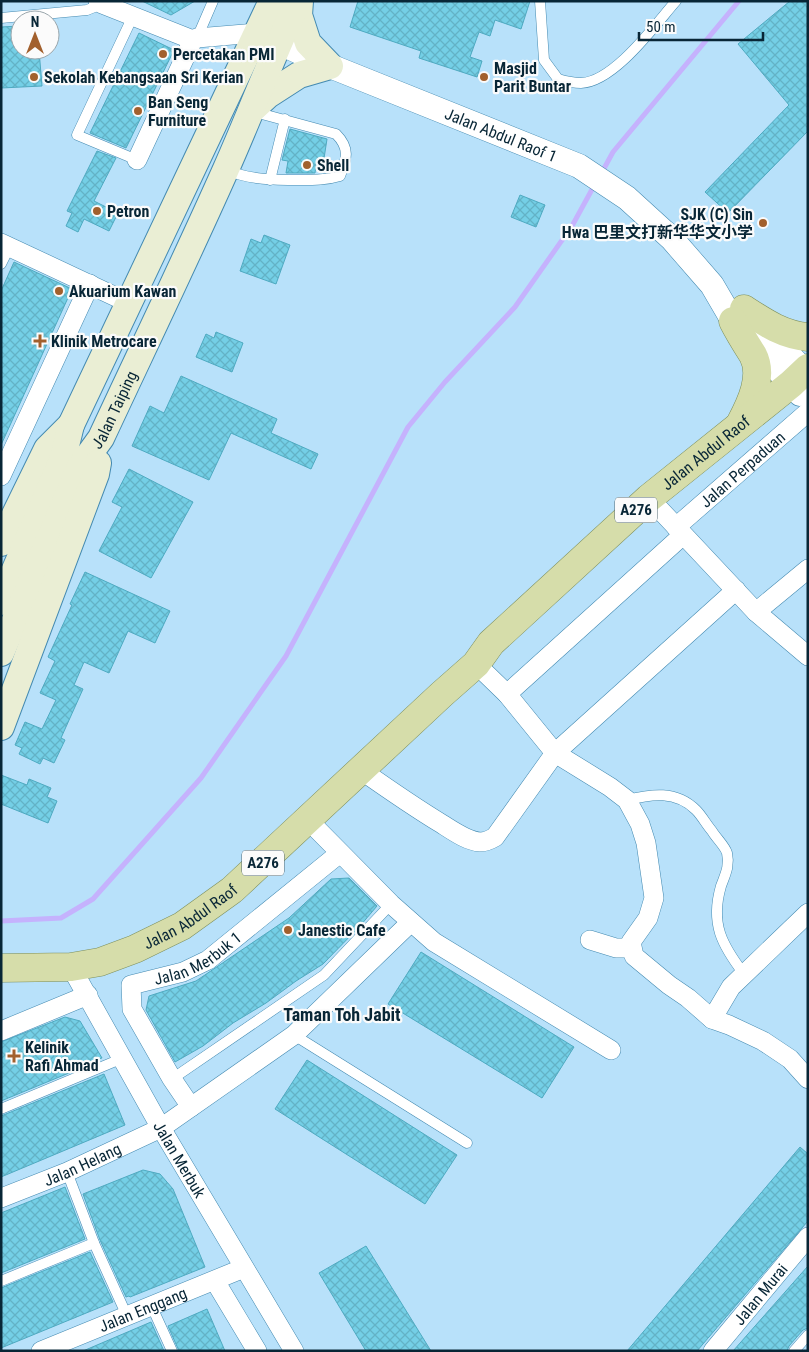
<svg xmlns="http://www.w3.org/2000/svg" width="809" height="1352" font-family="'Roboto Condensed','Noto Sans SC',sans-serif">
  <defs>
    <pattern id="building-cross-hatch" width="8" height="8" patternUnits="userSpaceOnUse" patternTransform="scale(1.25)"><rect width="8" height="8" fill="#74cfe6"/><path d="M0 0l8 8M0 8l8-8" fill="none" stroke="#63b2c6"/></pattern>
  </defs>
  <rect width="100%" height="100%" fill="#b8e1fa"/>
  <g fill="none" stroke-linecap="round" stroke-linejoin="round">
    <g stroke="#c5b2fd" stroke-width="5">
      <polyline points="601,174 613,152 739,1"/>
      <polyline points="1,921 61,918 93,899 201,778 286,656 408,427 445,382 515,307 572,226 595,184"/>
    </g>
  </g>
  <g fill="url(#building-cross-hatch)" stroke="#4eaac1">
    <polygon points="142,1 195,1 171,15"/>
    <polygon points="358,1 530,1 521,29 495,20 490,36 479,32 470,57 482,61 477,77 419,58 421,51 350,27"/>
    <polygon points="790,1 808,1 808,131 728,213 705,192 789,105 738,44"/>
    <polygon points="20,26 20,50 39,50 42,86 1,88 1,27"/>
    <polygon points="139,33 174,50 126,148 90,133"/>
    <polygon points="290,129 327,139 323,165 316,165 315,173 286,173 288,161 282,160"/>
    <polygon points="97,151 116,158 94,201 118,213 109,231 84,219 78,232 66,226 72,213 67,211"/>
    <polygon points="520,195 545,205 536,227 511,217"/>
    <polygon points="264,235 290,245 276,284 240,271 251,239 261,243"/>
    <polygon points="14,262 72,289 1,445 1,291"/>
    <polygon points="216,332 243,343 232,372 196,357 206,334 214,338"/>
    <polygon points="181,376 277,419 271,433 318,454 311,469 231,433 209,480 132,446 150,406 164,413"/>
    <polygon points="129,469 193,502 151,578 99,551 122,507 112,502"/>
    <polygon points="85,572 170,611 155,643 128,631 109,673 84,662 74,685 83,689 61,738 65,740 54,763 43,758 40,764 19,754 22,748 15,745 25,722 42,729 56,700 40,693 55,661 48,657 72,605 70,604"/>
    <polygon points="1,775 27,785 29,779 51,788 47,797 57,801 48,823 1,804"/>
    <polygon points="349,878 377,906 360,926 323,964 296,981 266,1003 233,1023 203,1046 175,1062 146,1010 149,996 196,981 289,918 331,879"/>
    <polygon points="421,952 574,1047 542,1098 388,1004"/>
    <polygon points="65,1017 80,1021 102,1058 98,1059 98,1061 1,1101 1,1042"/>
    <polygon points="307,1060 457,1155 425,1204 275,1109"/>
    <polygon points="104,1074 125,1125 1,1177 1,1116"/>
    <polygon points="800,1147 808,1154 808,1221 802,1228 697,1351 627,1351"/>
    <polygon points="143,1170 160,1174 173,1189 205,1267 130,1297 129,1296 126,1297 100,1240 83,1194"/>
    <polygon points="65,1187 85,1239 1,1273 1,1213"/>
    <polygon points="366,1246 431,1351 366,1351 319,1273"/>
    <polygon points="90,1252 113,1302 1,1348 1,1288"/>
    <polygon points="808,1266 808,1328 803,1330 789,1346 787,1351 733,1351"/>
    <polygon points="207,1309 225,1351 179,1351 168,1326"/>
    <polygon points="151,1322 164,1351 83,1351"/>
  </g>
  <g fill="none" stroke-linecap="round" stroke-linejoin="round">
    <defs>
      <g id="service">
        <path d="M540,1L544,60L558,79C565,81 574,83 581,83C614,82 655,25 676,1"/>
        <polyline points="133,16 77,135 137,160"/>
        <polyline points="1,18 87,10 102,4"/>
        <polyline points="197,38 213,1"/>
        <path d="M226,170C251,180 274,180 300,180C314,180 327,180 340,176C347,159 350,148 336,134L255,112"/>
        <polyline points="270,180 285,119"/>
        <polyline points="1,264 10,246"/>
        <path d="M627,800C651,794 676,790 696,810C702,816 706,824 712,831C716,838 725,846 727,853C730,866 725,875 721,886C710,924 722,945 744,974"/>
        <polyline points="294,1035 467,1143"/>
        <polyline points="172,1079 324,975 391,904"/>
        <polyline points="1,1109 123,1058"/>
        <polyline points="67,1172 94,1243 127,1316"/>
        <polyline points="1,1281 94,1243"/>
        <polyline points="152,1307 172,1351"/>
        <polyline points="794,1351 808,1335"/>
      </g>
      <g id="minor">
        <polyline points="98,1 102,4 193,40"/>
        <polyline points="137,160 193,40 197,38 257,33"/>
        <polyline points="1,243 129,303"/>
        <polyline points="1,476 90,284"/>
        <polyline points="649,498 756,612 808,656"/>
        <path id="s1" d="M676,527L808,412"/>
        <polyline points="756,612 808,569"/>
        <polyline points="476,664 507,694 555,753 610,787 627,800 640,824 646,843 654,898 648,918 631,942 634,956 669,985 688,998 712,1019 729,1025 763,1041 790,1059 808,1079"/>
        <polyline points="507,694 683,535"/>
        <path d="M361,770C388,789 414,807 442,824C453,831 467,841 480,842C486,842 490,840 495,837L555,753L736,590"/>
        <polyline points="308,820 391,904 434,942 611,1050"/>
        <polyline points="590,940 616,948 631,948"/>
        <path id="s2" d="M71,967L161,1128L294,1351"/>
        <polyline points="712,1019 731,987 808,913"/>
        <polyline points="1,1031 88,995"/>
        <path id="s3" d="M191,1107L172,1079L132,1009L131,985L183,972L208,960L340,853"/>
        <path id="s4" d="M1,1198L67,1172L161,1128L294,1035L411,922"/>
        <polyline points="215,1281 257,1351"/>
        <path id="s5" d="M41,1351L244,1268"/>
        <path id="s6" d="M713,1351L808,1237"/>
      </g>
      <g id="tertiary">
        <path id="s7" d="M262,35L330,66L579,166L627,198L672,239L712,285L733,321L800,394"/>
        <polyline points="756,320 808,375"/>
      </g>
      <g id="secondary">
        <polyline points="254,108 268,95 299,75 330,66 308,43 299,15 300,1"/>
        <polyline points="1,543 47,449 71,425"/>
        <polyline points="1,602 63,458 71,425 272,1"/>
        <path id="s8" d="M1,653L80,467L101,438C143,348 186,259 226,169C251,113 272,56 298,1"/>
        <polyline points="1,727 96,474 98,463"/>
      </g>
      <g id="primary">
        <path d="M744,309C764,322 783,335 808,337"/>
        <path d="M733,321C739,333 746,344 753,355C764,376 751,403 741,422"/>
        <path id="s9" d="M1,968L71,967L100,962L135,949L182,926L232,890L442,694L476,664L491,643L649,498L791,384L808,368"/>
      </g>
    </defs>
    <use href="#service" stroke="#448ab1" stroke-width="11"/>
    <use href="#minor" stroke="#448ab1" stroke-width="20"/>
    <use href="#tertiary" stroke="#448ab1" stroke-width="25"/>
    <use href="#secondary" stroke="#448ab1" stroke-width="28"/>
    <use href="#primary" stroke="#7c8f5c" stroke-width="29"/>
    <use href="#service" stroke="#fff" stroke-width="10"/>
    <use href="#minor" stroke="#fff" stroke-width="19"/>
    <use href="#tertiary" stroke="#fff" stroke-width="24"/>
    <use href="#secondary" stroke="#eaeed4" stroke-width="26"/>
    <use href="#primary" stroke="#d6ddaa" stroke-width="28"/>
  </g>
  <g fill="#a2602d" stroke="#fbfbfb" stroke-width="2">
    <circle cx="163" cy="54" r="5"/>
    <circle cx="34" cy="77" r="5"/>
    <circle cx="484" cy="77" r="5"/>
    <circle cx="138" cy="111" r="5"/>
    <circle cx="307" cy="165" r="5"/>
    <circle cx="97" cy="211" r="5"/>
    <circle cx="763" cy="223" r="5"/>
    <circle cx="59" cy="291" r="5"/>
    <path d="M37.5 333.5h5v5h5v5h-5v5h-5v-5h-5v-5h5z"/>
    <circle cx="288" cy="930" r="5"/>
    <path d="M11.5 1048.5h5v5h5v5h-5v5h-5v-5h-5v-5h5z"/>
  </g>
  <g text-anchor="middle" dominant-baseline="central" stroke-width="4.5" stroke-linejoin="round" paint-order="stroke">
    <g fill="#fbfbfb" stroke="#516671" stroke-width="1">
      <rect x="615" y="497.5" width="42" height="25" rx="4"/>
      <rect x="242" y="850.5" width="42" height="25" rx="4"/>
    </g>
    <g font-size="15" font-weight="bold" fill="#082636">
      <text x="636" y="510">A276</text>
      <text x="263" y="863">A276</text>
    </g>
    <g font-size="16" font-weight="bold" fill="#082636" stroke="#fbfbfb" text-anchor="start">
      <text x="173" y="54">Percetakan PMI</text>
      <text x="494" y="68">Masjid<tspan x="494" dy="18">Parit Buntar</tspan></text>
      <text x="44" y="77">Sekolah Kebangsaan Sri Kerian</text>
      <text x="148" y="102">Ban Seng<tspan x="148" dy="18">Furniture</tspan></text>
      <text x="317" y="165">Shell</text>
      <text x="107" y="211">Petron</text>
      <text x="753" y="214" text-anchor="end">SJK (C) Sin<tspan x="753" dy="18">Hwa 巴里文打新华华文小学</tspan></text>
      <text x="69" y="291">Akuarium Kawan</text>
      <text x="51" y="341">Klinik Metrocare</text>
      <text x="298" y="930">Janestic Cafe</text>
      <text x="25" y="1047">Kelinik<tspan x="25" dy="18">Rafi Ahmad</tspan></text>
    </g>
    <g font-size="16" fill="#082636" stroke="#fbfbfb">
      <text stroke="none"><textPath href="#s7" startOffset="259">Jalan Abdul Raof 1</textPath></text>
      <text stroke="none"><textPath href="#s8" startOffset="269">Jalan Taiping</textPath></text>
      <text stroke="none"><textPath href="#s9" startOffset="896">Jalan Abdul Raof</textPath></text>
      <text stroke="none"><textPath href="#s1" startOffset="88">Jalan Perpaduan</textPath></text>
      <text stroke="none"><textPath href="#s9" startOffset="201">Jalan Abdul Raof</textPath></text>
      <text stroke="none"><textPath href="#s3" startOffset="211">Jalan Merbuk 1</textPath></text>
      <text stroke="none"><textPath href="#s2" startOffset="221">Jalan Merbuk</textPath></text>
      <text stroke="none"><textPath href="#s4" startOffset="88">Jalan Helang</textPath></text>
      <text stroke="none"><textPath href="#s6" startOffset="74">Jalan Murai</textPath></text>
      <text stroke="none"><textPath href="#s5" startOffset="110">Jalan Enggang</textPath></text>
    </g>
    <g font-size="18" font-weight="bold" fill="#082636" stroke="#fbfbfb">
      <text x="342" y="1014">Taman Toh Jabit</text>
    </g>
  </g>
  <rect width="809" height="1352" fill="none" stroke="#082636" stroke-width="5"/>
  <g transform="translate(35 35)"><circle r="24" fill="#fbfbfb" stroke="#9aa6ac"/>
  <path d="M0-4L9 19L0 12L-9 19Z" fill="#a2602d"/>
  <text y="-8" font-size="14" font-weight="bold" text-anchor="middle" fill="#082636">N</text>
  </g>
  <path d="M639 32v8h124v-8" fill="none" stroke="#082636" stroke-width="2.5"/>
  <text x="646" y="32" font-size="15" fill="#082636" stroke="#fbfbfb" stroke-width="4" paint-order="stroke">50 m</text>
</svg>
